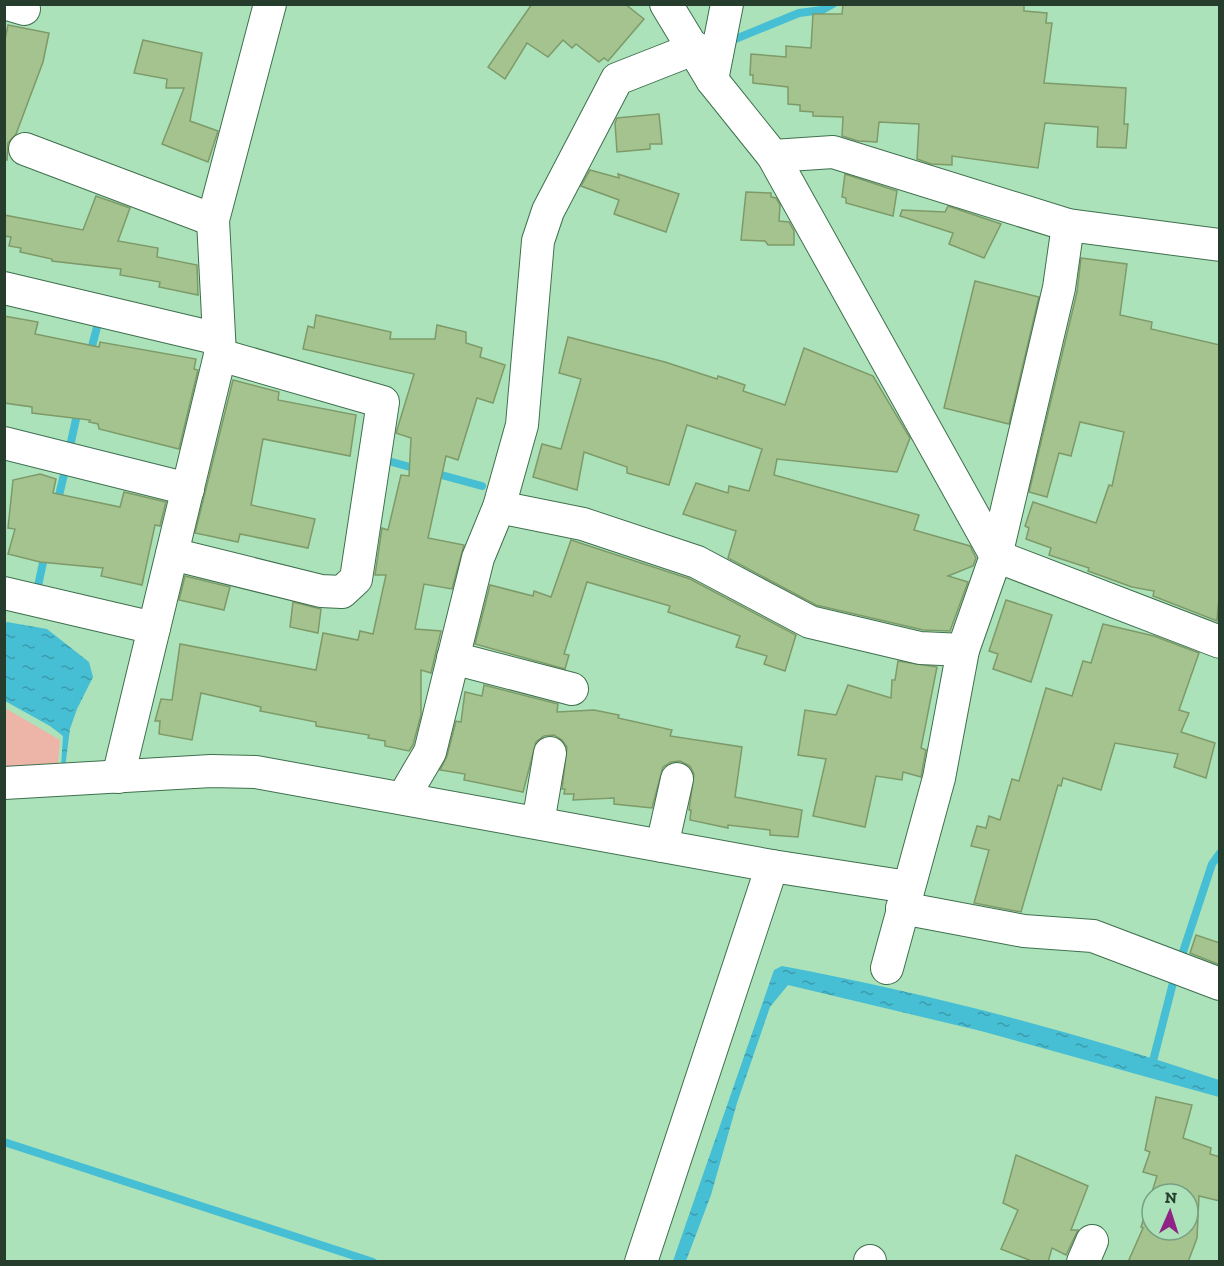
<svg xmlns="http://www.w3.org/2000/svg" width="1224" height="1266" font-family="'Zilla Slab',serif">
  <defs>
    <pattern id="water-ripples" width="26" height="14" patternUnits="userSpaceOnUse" patternTransform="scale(1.5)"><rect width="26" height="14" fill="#46bed4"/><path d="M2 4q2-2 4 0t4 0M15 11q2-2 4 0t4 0" fill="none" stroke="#3a9cac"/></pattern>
  </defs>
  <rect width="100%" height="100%" fill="#ace2ba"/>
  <polygon fill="#edb4a8" points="5,708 60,740 57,774 5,776"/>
  <g fill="url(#water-ripples)">
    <polygon points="7,622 47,629 89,662 93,677 77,709 70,729 65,768 61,767 63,736 50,726 5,701 4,624"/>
    <path d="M782,966C930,994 1077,1032 1219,1080V1097L981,1031L788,985L770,1007L737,1103L711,1195L686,1261H673L774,970Z"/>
  </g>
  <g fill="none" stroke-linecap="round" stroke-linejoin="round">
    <g stroke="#46bed4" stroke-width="8">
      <polyline points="728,42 799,13 822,10 833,4"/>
      <polyline points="90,354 97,327"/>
      <polyline points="69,451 78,410"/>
      <polyline points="392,462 417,469"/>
      <polyline points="434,473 482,486"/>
      <polyline points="57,504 66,466"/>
      <polyline points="38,586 45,553"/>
      <polyline points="1180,961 1212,864 1220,853"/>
      <polyline points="1153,1061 1175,975"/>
      <polyline points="4,1142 373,1262"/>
    </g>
  </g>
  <g fill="#a5c38f" stroke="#7d9a68" stroke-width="1.5" fill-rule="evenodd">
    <polygon points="532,4 625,4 644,19 608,61 604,58 599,62 576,44 572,48 563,40 548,57 527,43 505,79 488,67"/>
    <polygon points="843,4 1024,4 1024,11 1047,13 1046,23 1052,23 1044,83 1126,88 1124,124 1128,124 1126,148 1097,147 1098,127 1045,123 1038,168 952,156 952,165 931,164 917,159 919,124 879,122 877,142 858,141 842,136 843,117 813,116 813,112 800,111 800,105 788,104 788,87 753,83 753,75 750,75 751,54 786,57 786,46 811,48 813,14 842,14"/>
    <polygon points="8,25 49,33 43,62 16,134 8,143 7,160 4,160 4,44"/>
    <polygon points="143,40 202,53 190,121 218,131 208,162 162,144 184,88 166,88 167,79 134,73"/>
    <polygon points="659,114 662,144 650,144 650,149 617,152 615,123 617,118"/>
    <polygon points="590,170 619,178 618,174 679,194 666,232 614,214 619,200 581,186"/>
    <polygon points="845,174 897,191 893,216 846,203 846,198 842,197"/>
    <polygon points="746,192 771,193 771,197 776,198 780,205 779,221 789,222 794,231 794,245 768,245 765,241 741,240"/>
    <polygon points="96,196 130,208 118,241 158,248 157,257 197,265 198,295 159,287 160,282 120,275 121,269 52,261 52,259 20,252 21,248 9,246 11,237 4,236 4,215 83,230"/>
    <polygon points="948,206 1001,224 984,258 949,244 953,233 900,216 902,210 945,212"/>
    <polygon points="1081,258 1127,264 1120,315 1152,322 1151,329 1220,345 1220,587 1217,621 1153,596 1154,591 1132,587 1088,571 1089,568 1049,555 1051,548 1026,539 1029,528 1025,526 1033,502 1096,523 1109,485 1112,486 1124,432 1080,422 1071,456 1059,453 1047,497 1029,492 1077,292"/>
    <polygon points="975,281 1039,297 1009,424 944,408"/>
    <polygon points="316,315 391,332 390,339 435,339 437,325 466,332 466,343 482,348 480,357 505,365 493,403 477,398 458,460 446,456 428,538 464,545 452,589 424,584 415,629 441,631 431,673 421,670 421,715 413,745 409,751 385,746 385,741 368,738 369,735 316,726 316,722 260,711 261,707 201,693 192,740 159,734 160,721 155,721 161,699 172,700 180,644 316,670 323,633 358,640 360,631 373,634 386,575 375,575 382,528 388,530 401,475 409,476 411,438 396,433 414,374 303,349 308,326 314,328"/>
    <polygon points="4,316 38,322 35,334 99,347 100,342 196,359 194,369 198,370 179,449 99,429 98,424 89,422 90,420 32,413 32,407 4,403"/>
    <polygon points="568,337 665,362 717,379 718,376 745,385 743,391 785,405 804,348 873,376 910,438 897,472 777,459 774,475 919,515 914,530 970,546 976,558 973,566 948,576 968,582 950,631 923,630 816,605 728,558 736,531 683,514 696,483 728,493 729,486 749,491 762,449 687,425 669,485 627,473 627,467 584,452 577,490 533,477 542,444 561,449 581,379 559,373"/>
    <polygon points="233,380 279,392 278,400 356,415 350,456 263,439 251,505 315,519 308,548 240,534 238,542 195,533"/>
    <polygon points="40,474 56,479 53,493 120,507 124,492 166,502 160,526 155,525 142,585 101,576 103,568 40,562 8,554 15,529 8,528 13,480"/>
    <polygon points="571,540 690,579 796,635 785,671 764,664 767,656 736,647 740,636 668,612 670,606 587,582 564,654 569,655 565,669 475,644 490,585 533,596 534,591 551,597"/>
    <polygon points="185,576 230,587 224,610 179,600"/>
    <polygon points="1006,600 1052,615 1031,682 993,669 998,654 989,651"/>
    <polygon points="293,602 321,609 318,633 290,627"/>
    <polygon points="1103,624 1154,636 1199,653 1179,710 1189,713 1181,732 1215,743 1206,778 1174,767 1178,754 1115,743 1101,790 1063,778 1061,786 1058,785 1021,912 974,903 989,850 971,846 977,826 986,828 989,816 1000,820 1012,779 1019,781 1046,688 1072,696 1083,661 1091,663"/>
    <polygon points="898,661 937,667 921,748 926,750 921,777 903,772 902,780 876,776 865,827 813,816 826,759 798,755 805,710 836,715 848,685 891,698 892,680 895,680"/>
    <polygon points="484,685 558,704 557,712 594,710 619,715 618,718 672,730 670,736 742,747 735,797 802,810 798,837 770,835 770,830 728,825 728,828 690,820 691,810 689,810 694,774 690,766 680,761 671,762 663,767 652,808 614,804 614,798 573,800 574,794 564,794 565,789 562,789 567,747 562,740 554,735 544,736 536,742 523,792 464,780 465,774 440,770 447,756 456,721 461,722 465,692 482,696"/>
    <polygon points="1196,935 1220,943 1220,965 1190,953"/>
    <path d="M1156,1097L1192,1105L1183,1138L1211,1148L1210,1154L1220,1157V1201L1199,1196L1197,1238L1188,1262H1128L1143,1228L1141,1227L1157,1176L1143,1172L1150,1152L1145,1150ZM1152,1194H1188V1230H1152Z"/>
    <polygon points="1016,1155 1088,1186 1071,1230 1078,1230 1066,1255 1052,1248 1048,1262 1034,1262 1001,1249 1018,1210 1003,1203"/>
  </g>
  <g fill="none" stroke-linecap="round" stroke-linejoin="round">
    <defs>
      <g id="minor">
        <polyline points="7,4 24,9"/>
        <polyline points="666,4 712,80 773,156 996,556 1220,642"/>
        <polyline points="712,80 727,4"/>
        <polyline points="25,149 213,220"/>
        <polyline points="773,156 833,152 1068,225 1220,245"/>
        <polyline points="4,288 219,339"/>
        <polyline points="4,443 188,489"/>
        <polyline points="499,507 583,524 697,562 810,622 920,648 963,650"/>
        <polyline points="172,554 321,591 342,592 356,579 383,402 220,355"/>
        <polyline points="4,593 154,628"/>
        <polyline points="453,658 572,689"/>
        <polyline points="118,777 220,355 213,220 270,4"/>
        <polyline points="4,783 211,771 256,772 772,866 908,887"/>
        <polyline points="403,798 430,752 478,558 499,507 522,425 538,241 548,211 617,79 696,48"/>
        <polyline points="538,823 550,753"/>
        <polyline points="662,846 677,779"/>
        <polyline points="902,908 1024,931 1093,936 1220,984"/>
        <polyline points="887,968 939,778 963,650 996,556 1059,288 1068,225"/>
        <polyline points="870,1261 870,1262"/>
        <polyline points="641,1262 772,866"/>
        <polyline points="1083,1262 1092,1241"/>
      </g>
    </defs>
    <use href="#minor" stroke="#3e704d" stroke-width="34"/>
    <use href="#minor" stroke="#fff" stroke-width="32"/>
  </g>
  <rect width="1224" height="1266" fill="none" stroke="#263c2c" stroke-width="12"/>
  <g transform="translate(1170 1212) rotate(3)"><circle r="28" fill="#ace2ba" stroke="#76a081" stroke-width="1.5"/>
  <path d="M0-4.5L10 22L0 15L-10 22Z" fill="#902386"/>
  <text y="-9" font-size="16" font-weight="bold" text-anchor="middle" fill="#263c2c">N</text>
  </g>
</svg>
